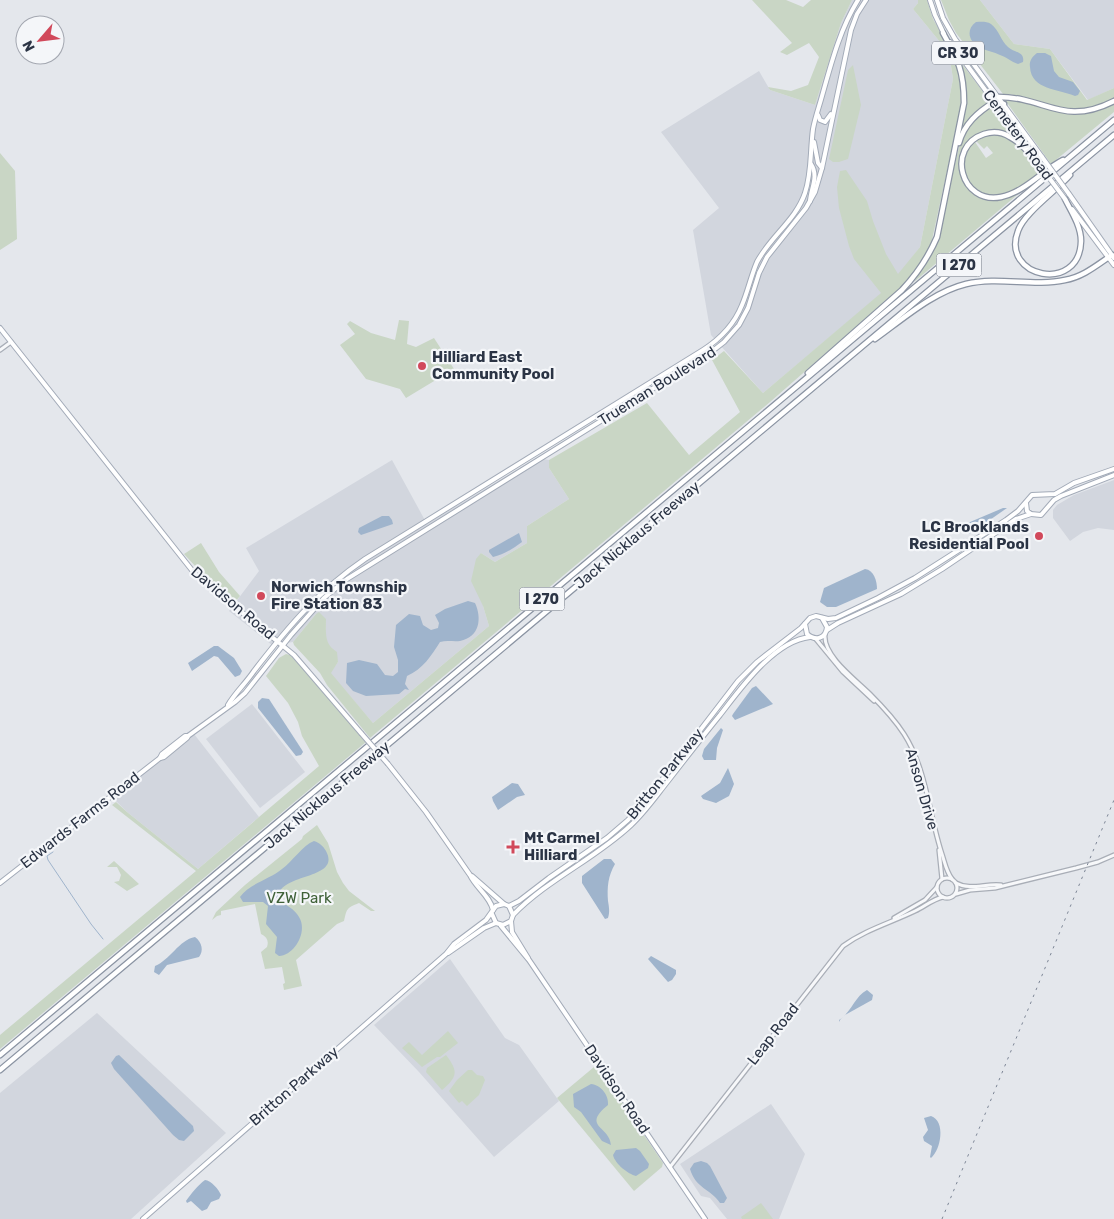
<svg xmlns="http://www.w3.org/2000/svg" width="1114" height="1219" font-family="Rubik,sans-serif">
  <rect width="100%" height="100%" fill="#e4e7ec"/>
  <g fill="#d2d6de">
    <polygon points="852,0 918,0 918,3 913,9 949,53 953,79 920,247 899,275 882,293 763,393 711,335 693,230 719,208 661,132 759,71 770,90 815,105 841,23"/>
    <polygon points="980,0 1114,0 1114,88 1088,100 1050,49 1014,44"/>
    <polygon points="536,458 549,460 549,468 569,499 527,526 527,543 495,562 481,553 483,606 489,626 373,723 330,673 338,662 325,638 326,620 316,614 293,642 272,645 229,611 259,571 246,548 392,460 427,524"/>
    <polygon points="1114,480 1114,530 1098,528 1083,532 1070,541 1053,518 1053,510 1057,505 1074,495"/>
    <polygon points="252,704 305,772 260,808 206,739"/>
    <polygon points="194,734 259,817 198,869 127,812 113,798"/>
    <polygon points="450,959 505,1038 519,1045 559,1101 494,1157 419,1072 374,1025"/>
    <polygon points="97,1013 226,1133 131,1219 0,1219 0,1093"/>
    <polygon points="771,1104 805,1154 779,1219 727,1219 710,1198 701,1196 680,1164"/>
  </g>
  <g fill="#c9d6c5">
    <polygon points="752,0 786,0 803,7 811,0 852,0 841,23 815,105 770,90 768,87 791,91 808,85 819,57 809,43 787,55 780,52 792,43"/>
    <path d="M918,0H927L933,19L956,59L960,71L963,98L932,240C925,257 917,270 905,284L770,402L370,738L327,685L320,673L294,645L293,642L316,614L319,612L326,619C326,634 324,644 337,652L338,662L331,673L373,723L489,626L483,606L471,581L476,559L481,553L495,562L527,543V526L569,499L549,468V460L647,403L689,455L740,412L712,360L724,351L763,393L881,293L854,259L849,246L839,208L837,187L840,171L846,170L867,201L873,221L886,254L898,274L920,247L953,79L949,53L913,9L918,3Z"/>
    <path d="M941,0H980L1014,44L1050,49L1087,100L1114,88V100C1065,124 1048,96 1003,94L956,33L949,20Z"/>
    <path d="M962,64L990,101C976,110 967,120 959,135L966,93Z"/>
    <polygon points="853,65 861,105 848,159 839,162 833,162 829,159 848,70"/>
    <path d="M1012,99C1055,107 1068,125 1114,104V112L1051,164L1005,100Z"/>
    <path d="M993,105L1018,139L987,131L979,134L972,139L960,163V170L965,183L969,189L984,198L991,200L1003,198L1021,190L1022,191L914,282L931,254L937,238L961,139C969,123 978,114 993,105Z"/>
    <path d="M993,134C1015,136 1028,156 1040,172C1028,181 1013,194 997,196C969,199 950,158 975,142L986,158L993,153L987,146L984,149L976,141L986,136Z"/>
    <polygon points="0,153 15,171 17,239 0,250"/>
    <polygon points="399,320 409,321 407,344 416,347 434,338 454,369 406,398 400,389 366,379 340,345 355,334 347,324 350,321 371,333 395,340"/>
    <polygon points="201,543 219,572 240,596 235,602 209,581 184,554"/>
    <polygon points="286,654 290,655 298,663 366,742 0,1049 0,1035 196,871 112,805 116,802 127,812 198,869 319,766 302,736 298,722 288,703 266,676 279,658"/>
    <path d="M317,825L328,843L337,872L343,883L349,891L375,911H371L359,903C346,908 347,909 344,921L337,924L296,960L302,986L284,990L283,984L285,983L282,967L265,969L261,952L267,947C269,941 267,937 261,934L255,904L221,911V915L217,916L212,920L216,912L245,885L302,839L303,836Z"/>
    <polygon points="114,861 139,884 127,891 114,882 119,881 121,875 117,867 107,867"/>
    <polygon points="448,1031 458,1043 440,1057 437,1057 422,1067 402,1048 409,1042 422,1055"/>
    <path d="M446,1055C459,1072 457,1077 442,1090L426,1072L427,1068Z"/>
    <polygon points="594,1067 600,1070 663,1163 662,1167 634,1191 557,1098"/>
    <polygon points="468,1070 472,1070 477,1075 483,1076 485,1080 479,1095 467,1106 462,1101 459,1103 449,1091 457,1080"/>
    <polygon points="761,1203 773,1219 742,1219 741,1217"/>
  </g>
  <g fill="#9fb4cc">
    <path d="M976,22C981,22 986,21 991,24C999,30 1001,41 1008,47C1014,53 1025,51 1023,62L1018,64C1011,62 1007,57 1000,55C994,52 987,51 981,48C969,43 965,30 976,22Z"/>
    <path d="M1037,53H1045L1051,56L1054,71L1059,77L1073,82L1080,91L1078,95L1075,96C1059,89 1031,90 1030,67C1029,61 1032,57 1037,53Z"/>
    <polygon points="1003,508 1007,508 971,533 967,534 963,532 961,529 963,525"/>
    <polygon points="382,516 389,516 392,520 393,524 361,535 358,532 359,528"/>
    <path d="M519,533L522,542C514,548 503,555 493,557L489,552V550Z"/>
    <path d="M865,569C874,570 877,581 877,589L836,607H827L820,602L824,588Z"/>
    <path d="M468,601L475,603C482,618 480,637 460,641C454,642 447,640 440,642C431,656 423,669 407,676L405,684L409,690L405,689L399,694L366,696L353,691L346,683L347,663L359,660L377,664L385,675L393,676L398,672V660L394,647L396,625L409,614L420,616L423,625L431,630L438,628L439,623L435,615L445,609Z"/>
    <polygon points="214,646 218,646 234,658 242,671 240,675 235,677 218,657 214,656 192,671 188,663"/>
    <polygon points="756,686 773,704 735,720 732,716 733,714 752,688"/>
    <polygon points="262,698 269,699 302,750 303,752 301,755 296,756 258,708 258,702"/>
    <polygon points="721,728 723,730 717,748 716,760 704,760 702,756 704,749"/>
    <polygon points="728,768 734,784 729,796 716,803 703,799 701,796 720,783"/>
    <polygon points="512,783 518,784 525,795 517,797 498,810 493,801 492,797"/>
    <path d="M314,841C320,843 323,846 326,851C342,881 277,872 278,899C285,905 295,909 299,917C308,931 295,955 279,956L275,953L277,937L266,924L268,906L263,902H243L240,897C249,884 270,879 282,869C292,862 303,845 314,841Z"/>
    <path d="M604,859H611L615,864C608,876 607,887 608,901C609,907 610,912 608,918L605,919L582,883V876Z"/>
    <path d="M195,937C202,942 204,951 199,957L167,965L159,975L154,972L155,966C170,960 179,940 195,937Z"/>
    <polygon points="651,956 676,970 676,974 672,980 668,982 648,959"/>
    <path d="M867,990L873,995L872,1000L845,1015L840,1020V1022L839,1020C851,1013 855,996 867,990Z"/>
    <polygon points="119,1055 193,1126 194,1131 184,1141 179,1140 173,1135 114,1069 111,1063 116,1056"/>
    <path d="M591,1084C601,1085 609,1095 608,1105C581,1127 610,1126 611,1145L602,1141L581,1112L574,1107L573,1094Z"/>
    <path d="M931,1116C946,1121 941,1150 931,1158L930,1157L932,1146L924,1141L923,1137L928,1130L924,1118Z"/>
    <path d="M636,1148L640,1151L649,1164L648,1168L636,1176C628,1174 615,1164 613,1155L616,1150Z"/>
    <path d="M701,1161L707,1163L710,1166L727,1198L724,1203H720C710,1188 696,1189 690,1169L694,1163Z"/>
    <path d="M205,1180C211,1180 219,1190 221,1195L219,1199L211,1202L207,1209L202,1211L191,1201L187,1203L186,1201C191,1194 198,1185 205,1180Z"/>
  </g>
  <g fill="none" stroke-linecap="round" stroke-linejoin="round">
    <polyline stroke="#9fb4cc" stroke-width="1" points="53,852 47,856 48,860 91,924 103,939"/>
    <defs>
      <g id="minor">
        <polyline points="0,350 11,342"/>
        <path d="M825,635C823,656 856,680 870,694C882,706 895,720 904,734C927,770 929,815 942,854C945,863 946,871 952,879"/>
        <polyline points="815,638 843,672 874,701"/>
        <polyline points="939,850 942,879"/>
        <circle cx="947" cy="888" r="10"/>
        <path d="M956,883C970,891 986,883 1001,885"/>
        <polyline points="956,894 970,890 995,888 1076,868 1098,862 1114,855"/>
        <polyline points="894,918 925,900 937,887"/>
        <path d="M670,1167L843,946C865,930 890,923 915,911C924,907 933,899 943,897"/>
      </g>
      <g id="major">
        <polyline points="930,0 935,15 944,34"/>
        <polyline points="937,0 943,18 955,39 1042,157"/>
        <polyline points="950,42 1030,151"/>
        <polyline points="818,115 820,120 825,122 831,114"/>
        <polyline points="814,142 818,163 822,168"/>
        <polyline points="1069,194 1114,258"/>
        <path d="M810,201C811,188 819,176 811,164"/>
        <polyline points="1072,209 1114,265"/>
        <polyline points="0,328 195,574 294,655 361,733"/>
        <polyline points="1026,503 1027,511 1031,514 1041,515 1054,500 1061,496 1114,475"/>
        <path d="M805,624L807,634C816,642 826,638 827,627L822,618"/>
        <polyline points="827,630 838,623 901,594 942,569 1016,519 1031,514"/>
        <path d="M228,705C235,693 246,683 254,671C288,627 318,591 365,559L703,350C720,339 734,325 742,305C748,291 751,276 757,262C770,237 796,220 805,193C812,172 810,151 813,129C815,118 819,107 822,96C831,64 840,29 858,0"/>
        <polyline points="160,758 162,754 185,736 188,736 235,702 245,693 291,635 324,598 347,579 710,353 724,342 739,325 748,308 759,273 767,257 806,208 815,192 822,168 851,30 857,14 866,0"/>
        <path d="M388,764L426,812L470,875C476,888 490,896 493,910"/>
        <polyline points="472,876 504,904"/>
        <polyline points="0,883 160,758 164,757 187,738 188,736"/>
        <polyline points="509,906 519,901 549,878 607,838 628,820 652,793 738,681 757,662 801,628 810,618 816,616 828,619 836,618 878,598 915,578 1006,520 1018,511 1032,495 1055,494 1074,483 1114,469"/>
        <path d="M513,915C548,879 595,859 631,825C645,812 656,796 668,781C685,759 702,737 720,715C741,688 774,641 810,637"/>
        <polyline points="511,921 512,932 528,958"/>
        <polyline points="501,926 529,960 705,1219"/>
        <polyline points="448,953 484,928 496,923"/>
        <polyline points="143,1219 446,954 454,944 486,920 496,906 504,904 509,906 513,915 511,921 503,925 496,923 492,914"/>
      </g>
      <g id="highway">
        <path d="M999,97C1046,97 1063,127 1114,101"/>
        <path d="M959,143C964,124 978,112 994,102L1004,104"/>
        <path d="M1035,159C1027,151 1020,142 1010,137C1002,132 993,131 984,134C945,147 961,205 1001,197C1025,192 1043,170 1063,160"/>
        <path d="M1065,199C1071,211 1081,226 1081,241C1080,294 1000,278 1018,231C1024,213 1056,191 1070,175"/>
        <path d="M875,339C903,319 933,292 966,284C999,276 1033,287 1065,280C1083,277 1097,265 1112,255"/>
        <path d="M808,373L902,290C917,274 928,258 937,237L964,103C964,71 958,60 943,33"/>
        <polyline points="0,1055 1114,120"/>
        <polyline points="0,1070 1114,135"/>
      </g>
    </defs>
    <use href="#minor" stroke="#a9aeb7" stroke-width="5.5"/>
    <use href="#major" stroke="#a3abb8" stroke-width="6"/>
    <use href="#highway" stroke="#8b94a3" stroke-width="7"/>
    <use href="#minor" stroke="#f7f8fa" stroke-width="3"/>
    <use href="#major" stroke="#fff" stroke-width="4"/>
    <use href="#highway" stroke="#fff" stroke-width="4.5"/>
    <polyline stroke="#7d8696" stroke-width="1" stroke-dasharray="2.5 5" stroke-linecap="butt" points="942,1219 1114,800"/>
    <defs>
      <g id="major-bridge">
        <polyline points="1042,157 1069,194"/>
        <polyline points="1035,159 1065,199"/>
        <polyline points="361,733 388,764"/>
      </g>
    </defs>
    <use href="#major-bridge" stroke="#a3abb8" stroke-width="6" stroke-linecap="butt"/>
    <use href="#major-bridge" stroke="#fff" stroke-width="4"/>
  </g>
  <g fill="#d1495b" stroke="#f4f6f9" stroke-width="2">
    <circle cx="422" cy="366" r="5"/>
    <circle cx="1039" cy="536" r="5"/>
    <circle cx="261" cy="596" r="5"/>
    <path d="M510.5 839.5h5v5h5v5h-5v5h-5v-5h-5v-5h5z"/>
  </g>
  <g text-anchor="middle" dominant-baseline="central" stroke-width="4.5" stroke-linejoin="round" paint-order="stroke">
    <g fill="#f4f6f9" stroke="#676e7b" stroke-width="1">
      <rect x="932" y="41.5" width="52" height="23" rx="4"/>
      <rect x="936.5" y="253.5" width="45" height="23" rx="4"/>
      <rect x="519.5" y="587.5" width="45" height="23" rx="4"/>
    </g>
    <g font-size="14" font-weight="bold" fill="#2b3445">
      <text x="958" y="53">CR 30</text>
      <text x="959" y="265">I 270</text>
      <text x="542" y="599">I 270</text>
    </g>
    <g font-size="15" fill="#2b3445" stroke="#f4f6f9">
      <text transform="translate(1018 135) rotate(54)">Cemetery Road</text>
      <text transform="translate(657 386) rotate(-32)">Trueman Boulevard</text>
      <text transform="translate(637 535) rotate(-40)">Jack Nicklaus Freeway</text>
      <text transform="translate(233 603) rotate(40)">Davidson Road</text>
      <text transform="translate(665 774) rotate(-51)">Britton Parkway</text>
      <text transform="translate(922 789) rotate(74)">Anson Drive</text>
      <text transform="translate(327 795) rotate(-40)">Jack Nicklaus Freeway</text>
      <text transform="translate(80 820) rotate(-38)">Edwards Farms Road</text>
      <text transform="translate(773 1034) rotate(-52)">Leap Road</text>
      <text transform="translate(294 1086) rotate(-41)">Britton Parkway</text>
      <text transform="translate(617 1089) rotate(56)">Davidson Road</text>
    </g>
    <g font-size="15" font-weight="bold" fill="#2b3445" stroke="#f4f6f9" text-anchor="start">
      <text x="432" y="357">Hilliard East<tspan x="432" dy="17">Community Pool</tspan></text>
      <text x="1029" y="527" text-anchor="end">LC Brooklands<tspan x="1029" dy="17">Residential Pool</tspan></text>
      <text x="271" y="587">Norwich Township<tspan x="271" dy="17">Fire Station 83</tspan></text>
      <text x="524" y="838">Mt Carmel<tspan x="524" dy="17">Hilliard</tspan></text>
    </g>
    <g font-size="15" fill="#3f6138" stroke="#f4f6f9">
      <text x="299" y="898">VZW Park</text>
    </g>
  </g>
  <g transform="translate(40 40) rotate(242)"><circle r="24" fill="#f4f6f9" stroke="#a4a8b1"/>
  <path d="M0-4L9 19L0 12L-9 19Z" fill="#d1495b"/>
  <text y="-8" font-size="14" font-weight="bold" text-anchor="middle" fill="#2b3445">N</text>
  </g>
</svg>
